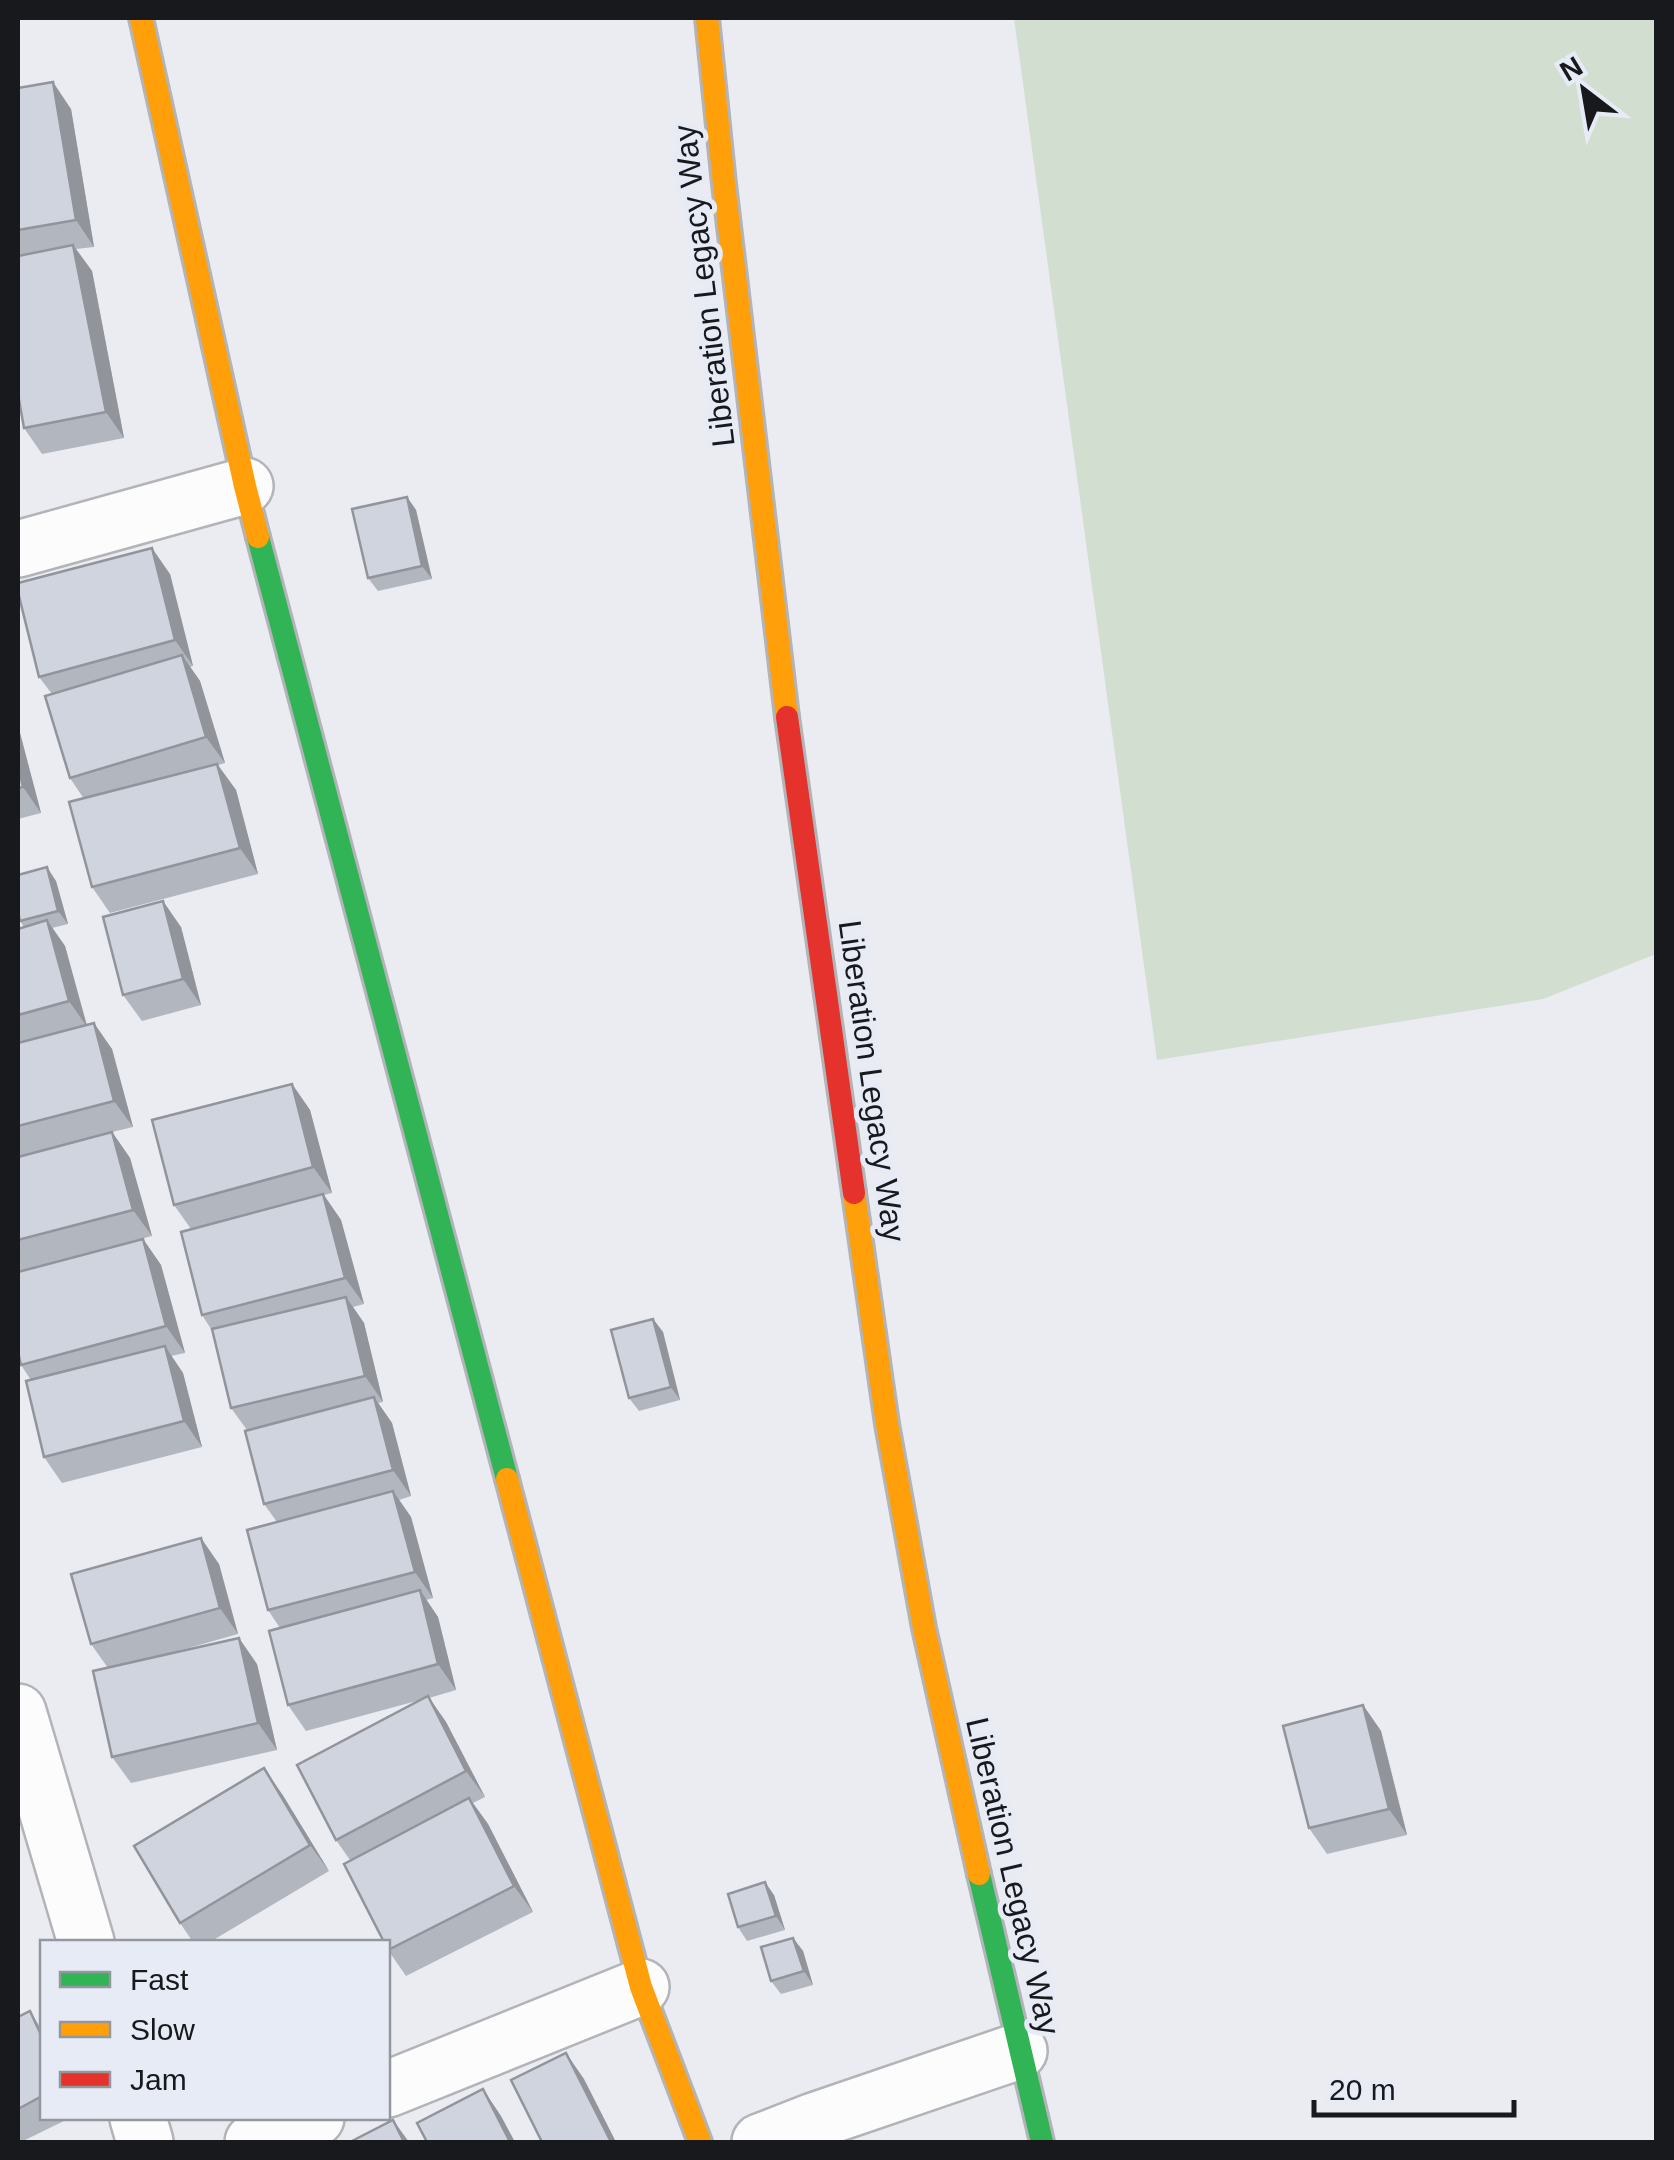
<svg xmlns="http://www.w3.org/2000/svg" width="1674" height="2160" font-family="Arial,sans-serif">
  <rect width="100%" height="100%" fill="#eaecf2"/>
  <polygon fill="#d2ded0" points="1014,18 1656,18 1656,954 1543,999 1157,1060"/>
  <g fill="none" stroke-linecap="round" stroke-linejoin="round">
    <defs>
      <g id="street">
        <polyline points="18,549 245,486"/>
        <polyline points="18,1712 86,1942"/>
        <polyline points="388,2089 641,1987"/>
        <polyline points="138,2118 145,2142"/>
        <polyline points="253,2142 316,2118"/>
        <polyline points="760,2142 814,2121 1019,2051"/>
      </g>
      <g id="fast">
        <polyline points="258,537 507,1479"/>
        <polyline points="979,1874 1042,2142"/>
      </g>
      <g id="slow">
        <polyline points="141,18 245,486 258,537"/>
        <polyline points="707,18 724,184 787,717"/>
        <polyline points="854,1193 887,1424 924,1628 979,1874"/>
        <polyline points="507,1479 641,1987 700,2142"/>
      </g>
      <polyline id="jam" points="787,717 854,1193"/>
    </defs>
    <use href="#street" stroke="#b2b4b8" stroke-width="60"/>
    <use href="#fast" stroke="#b2b4b8" stroke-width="28"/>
    <use href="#slow" stroke="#b2b4b8" stroke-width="28"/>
    <use href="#jam" stroke="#b2b4b8" stroke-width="28"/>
    <use href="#street" stroke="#fcfcfd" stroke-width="55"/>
    <use href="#fast" stroke="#30b455" stroke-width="22"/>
    <use href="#slow" stroke="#ff9f0a" stroke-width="22"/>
    <use href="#jam" stroke="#e5322d" stroke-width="22"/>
  </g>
  <g fill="#b2b6bf">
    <polygon points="18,88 71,109 94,247 76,249 92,271 124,438 42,454 24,428 18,394"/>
    <polygon points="407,497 416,510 432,579 378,591 368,578"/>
    <polygon points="170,574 193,666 190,667 200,681 225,763 218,765 236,790 258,874 110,913 92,887 84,799 70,778 52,694 39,677"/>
    <polygon points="18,726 41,813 18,819"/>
    <polygon points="56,881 68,924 52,928 65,946 87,1025 112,1049 133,1127 112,1132 130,1158 152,1236 18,1271 18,929 24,927 20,921"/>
    <polygon points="181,927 201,1005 142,1021 123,995"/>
    <polygon points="292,1084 310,1110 332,1193 324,1195 341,1220 364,1304 353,1307 364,1323 383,1402 378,1403 392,1423 411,1496 399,1500 411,1517 433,1598 426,1600 438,1617 456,1690 429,1698 446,1722 485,1797 473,1803 488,1824 533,1912 406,1976 388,1950 350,1860 336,1840 420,1700 306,1731 288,1705 280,1628 268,1610 277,1522 264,1504 247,1430 231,1408 213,1332 202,1315 191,1229 174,1205"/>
    <polygon points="143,1239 161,1265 185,1353 171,1356 183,1373 202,1447 62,1483 44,1457 31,1380 21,1365"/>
    <polygon points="653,1319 663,1332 680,1400 639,1411 629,1398"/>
    <polygon points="219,1564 238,1634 164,1655 257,1664 277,1750 131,1783 112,1757 108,1668 91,1644"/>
    <polygon points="1363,1705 1381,1731 1407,1835 1327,1854 1309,1828"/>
    <polygon points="282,1794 329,1871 210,1942 193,1942 180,1923"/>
    <polygon points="774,1895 785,1930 747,1941 738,1927"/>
    <polygon points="793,1938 803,1951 813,1985 781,1994 771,1981"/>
    <polygon points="30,2011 42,2030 42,2118 70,2118 21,2142 18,2142 18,2017"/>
  </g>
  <g fill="#91949b">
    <polygon points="53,82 71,109 94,247 76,220"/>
    <polygon points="73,245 92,271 124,438 106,412"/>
    <polygon points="407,497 416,510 432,579 422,566"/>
    <polygon points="152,548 170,574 193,666 175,640"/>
    <polygon points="182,655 200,681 225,763 206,737"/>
    <polygon points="18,726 19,729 41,813 23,787 18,766"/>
    <polygon points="217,764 236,790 258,874 240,848"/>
    <polygon points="47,867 56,881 68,924 58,911"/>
    <polygon points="163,901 181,927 201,1005 183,979"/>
    <polygon points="47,920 65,946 87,1027 69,1001"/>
    <polygon points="94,1023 112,1049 133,1127 114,1101"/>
    <polygon points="292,1084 310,1110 332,1193 313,1167"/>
    <polygon points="112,1132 130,1158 152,1236 133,1210"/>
    <polygon points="323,1194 341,1220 364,1304 345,1278"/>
    <polygon points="143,1239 161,1265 185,1353 166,1326"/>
    <polygon points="346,1297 364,1323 383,1402 365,1376"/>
    <polygon points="653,1319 663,1332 680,1400 671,1387"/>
    <polygon points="165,1346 183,1373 202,1447 184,1421"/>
    <polygon points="374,1397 392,1423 411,1496 393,1470"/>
    <polygon points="393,1491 411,1517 433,1598 415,1572"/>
    <polygon points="201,1538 219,1564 238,1634 220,1608"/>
    <polygon points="420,1590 438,1617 456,1690 438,1664"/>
    <polygon points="239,1638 257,1664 277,1750 258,1723"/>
    <polygon points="428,1696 446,1722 485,1797 466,1771"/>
    <polygon points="1363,1705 1381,1731 1407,1835 1389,1809"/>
    <polygon points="264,1768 282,1794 329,1871 310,1845"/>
    <polygon points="469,1798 488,1824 533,1912 514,1886"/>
    <polygon points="765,1882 774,1895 785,1930 776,1916"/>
    <polygon points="793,1938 803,1951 813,1985 804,1971"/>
    <polygon points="566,2053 584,2079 616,2142 611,2142"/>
    <polygon points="483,2089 501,2116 515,2142 510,2142"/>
    <polygon points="393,2120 409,2142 404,2142"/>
  </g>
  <g fill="#cfd4de" stroke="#91949b" stroke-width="2.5">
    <polygon points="53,82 76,220 18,230 18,88"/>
    <polygon points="73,245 106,412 24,428 18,394 18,256"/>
    <polygon points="407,497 422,566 368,578 352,509"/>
    <polygon points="152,548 175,640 39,677 18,592 18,583"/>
    <polygon points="182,655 206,737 70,778 45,696"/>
    <polygon points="217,764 240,848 92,887 69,802"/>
    <polygon points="18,766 23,787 18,788"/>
    <polygon points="47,867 58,911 20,921 18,912 18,875"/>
    <polygon points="163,901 183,979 123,995 103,917"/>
    <polygon points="47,920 69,1001 18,1015 18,929"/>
    <polygon points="94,1023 114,1101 18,1126 18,1043"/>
    <polygon points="292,1084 313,1167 174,1205 152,1120"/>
    <polygon points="112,1132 133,1210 18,1240 18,1157"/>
    <polygon points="323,1194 345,1278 202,1315 181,1232"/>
    <polygon points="143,1239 166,1326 21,1365 18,1352 18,1272"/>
    <polygon points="346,1297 365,1376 231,1408 212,1329"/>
    <polygon points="653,1319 671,1387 629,1398 611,1330"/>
    <polygon points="165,1346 184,1421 44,1457 26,1381"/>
    <polygon points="374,1397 393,1470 264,1504 245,1431"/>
    <polygon points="393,1491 415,1572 268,1610 247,1530"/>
    <polygon points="201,1538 220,1608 91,1644 71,1574"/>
    <polygon points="420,1590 438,1664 288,1705 269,1631"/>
    <polygon points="239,1638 258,1723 112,1757 93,1671"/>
    <polygon points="428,1696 466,1771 336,1840 297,1765"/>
    <polygon points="1363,1705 1389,1809 1309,1828 1283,1726"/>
    <polygon points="264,1768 310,1845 180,1923 134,1846"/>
    <polygon points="469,1798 514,1886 388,1950 388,1942 384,1942 344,1864"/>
    <polygon points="765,1882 776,1916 738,1927 728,1894"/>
    <polygon points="793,1938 804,1971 771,1981 761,1947"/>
    <polygon points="30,2011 42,2037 42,2096 18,2109 18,2017"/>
    <polygon points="566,2053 611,2142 542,2142 511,2080"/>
    <polygon points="483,2089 510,2142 427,2142 417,2123"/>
    <polygon points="393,2120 404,2142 350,2142"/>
  </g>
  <g text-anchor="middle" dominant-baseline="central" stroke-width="10" stroke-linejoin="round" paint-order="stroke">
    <g font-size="32" fill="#17191c" stroke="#e7ebf5">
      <text transform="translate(704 286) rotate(-97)">Liberation Legacy Way</text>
      <text transform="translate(872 1081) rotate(82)">Liberation Legacy Way</text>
      <text transform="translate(1013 1876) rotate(77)">Liberation Legacy Way</text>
    </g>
  </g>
  <rect width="1674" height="2160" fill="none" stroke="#17191c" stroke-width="40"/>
  <rect x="40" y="1940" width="350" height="180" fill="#e7ebf5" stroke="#94979e" stroke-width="2.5"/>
  <rect x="60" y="1972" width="50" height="15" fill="#30b455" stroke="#94979e" stroke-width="2.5"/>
  <text x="130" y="1990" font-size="30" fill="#17191c">Fast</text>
  <rect x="60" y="2022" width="50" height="15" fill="#ff9f0a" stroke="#94979e" stroke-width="2.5"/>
  <text x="130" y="2040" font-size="30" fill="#17191c">Slow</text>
  <rect x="60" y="2072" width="50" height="15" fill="#e5322d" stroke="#94979e" stroke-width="2.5"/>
  <text x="130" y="2090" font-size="30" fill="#17191c">Jam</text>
  <g transform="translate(1584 90) rotate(329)" stroke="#e7ebf5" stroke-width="8" paint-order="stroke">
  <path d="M0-8L18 38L0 25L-18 38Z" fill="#17191c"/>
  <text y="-15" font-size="28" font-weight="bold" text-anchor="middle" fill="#17191c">N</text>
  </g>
  <path d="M1314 2100v15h200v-15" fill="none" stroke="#17191c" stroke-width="5"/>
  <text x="1329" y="2100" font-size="30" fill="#17191c" stroke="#e7ebf5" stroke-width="8" paint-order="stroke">20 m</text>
</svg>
